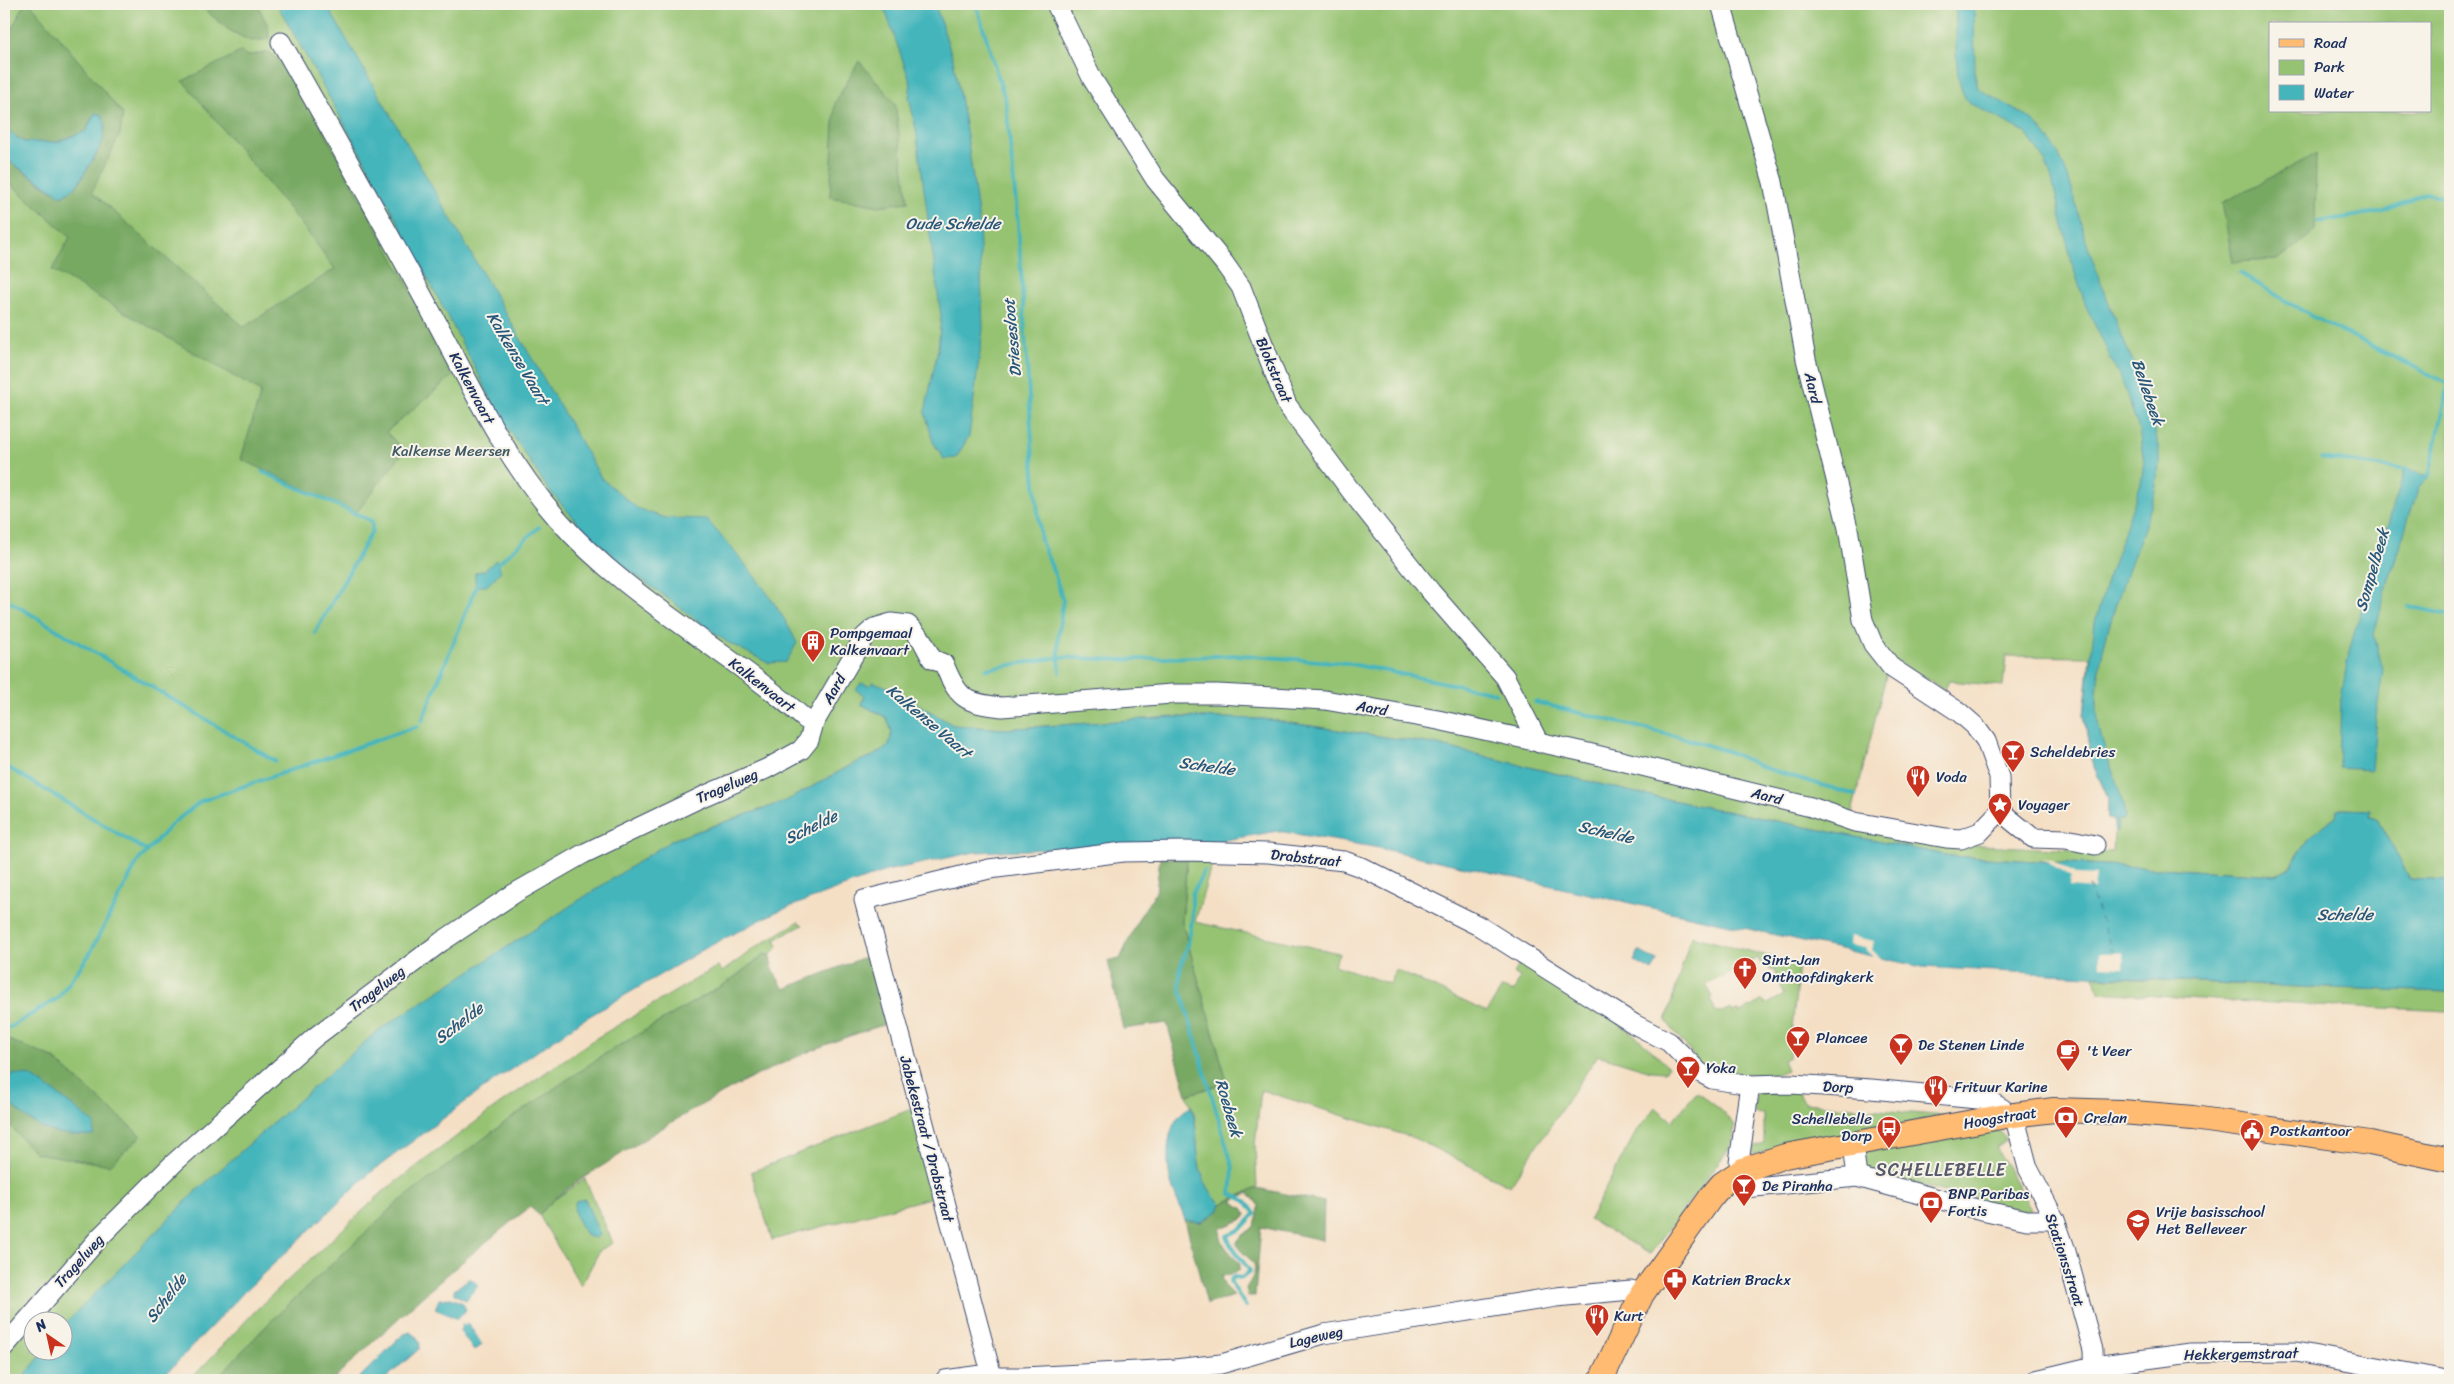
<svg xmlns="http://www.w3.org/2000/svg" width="2454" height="1384" font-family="Sriracha,sans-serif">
  <rect width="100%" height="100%" fill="#f7f3e8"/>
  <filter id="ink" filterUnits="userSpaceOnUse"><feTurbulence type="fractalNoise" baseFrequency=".02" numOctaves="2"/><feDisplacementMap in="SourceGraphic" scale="10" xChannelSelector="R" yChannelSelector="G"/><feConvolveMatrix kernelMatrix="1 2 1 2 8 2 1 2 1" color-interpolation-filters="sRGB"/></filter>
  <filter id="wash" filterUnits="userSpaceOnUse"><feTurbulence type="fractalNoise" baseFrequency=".0096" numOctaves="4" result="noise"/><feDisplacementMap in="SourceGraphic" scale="20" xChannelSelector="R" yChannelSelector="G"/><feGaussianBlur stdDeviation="1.12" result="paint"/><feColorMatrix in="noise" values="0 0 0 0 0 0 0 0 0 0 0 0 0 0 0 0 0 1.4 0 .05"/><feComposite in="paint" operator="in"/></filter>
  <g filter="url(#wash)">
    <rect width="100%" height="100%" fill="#f4dfc4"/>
    <g fill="#96c372" stroke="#587968" fill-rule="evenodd">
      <path d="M4,4H2450V881L2410,879L2377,818L2370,816V810L2338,809L2337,815L2311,836L2289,867L2276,875L1951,856L1641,794L1433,744L1263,719L1175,717L1003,729L953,725L904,696L870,686L863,693L865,696L861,704L887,718L892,732L889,745L873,756L855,763L786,801L672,840L68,1322L63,1328L62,1322H32V1352H44L21,1380H4ZM2270,24H2430V111H2270ZM2006,656L2090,657L2084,715L2091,760L2108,798V819L2115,820L2113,852L1961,844L1851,817L1889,664L1898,662L1944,689L1949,681L2003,686Z"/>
      <path d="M1187,859L1213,860L1195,922L1339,953L1334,965L1390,984L1396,970L1487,1012L1502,988L1514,992L1520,977L1513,973L1522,959C1572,992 1628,1022 1668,1067L1665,1072L1651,1071L1598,1055L1510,1186L1414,1138L1261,1090L1255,1145L1257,1188L1221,1204C1194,1177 1199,1155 1195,1121C1195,1113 1190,1103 1187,1095L1227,1082L1182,922Z"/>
      <polygon points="798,922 803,925 775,940 778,946 770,956 765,954 728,982 603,1055 272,1320 215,1380 190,1380 259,1307 385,1190 497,1106 593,1040 718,966 722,972 759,945"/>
      <path d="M1691,936L1799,964L1789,1057L1783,1060L1787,1070L1770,1076L1712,1071L1701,1065L1666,1021ZM1758,958L1761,964L1766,962L1770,970L1775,971L1777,980L1784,995L1766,1005L1763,1000L1740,1013L1738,1010L1733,1012L1731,1008L1719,1013L1715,1012L1713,1002H1710L1713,997L1706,985Z"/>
      <polygon points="2094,977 2273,986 2450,992 2450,1011 2229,1001 2098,992"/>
      <polygon points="1797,1091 1805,1103 1944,1116 1754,1154 1752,1151 1754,1147 1764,1144 1764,1114 1754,1113 1756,1093"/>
      <polygon points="1697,1092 1721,1110 1735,1126 1731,1146 1650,1254 1589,1219 1635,1134 1655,1107 1672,1121"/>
      <polygon points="914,1108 937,1196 772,1240 751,1172"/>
      <polygon points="1996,1130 2002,1134 2006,1141 1996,1147 2031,1210 2026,1212 1863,1171 1861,1150"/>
      <polygon points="585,1179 613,1243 600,1250 581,1286 539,1215 552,1201"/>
    </g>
    <g fill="#78a964" stroke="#4a6c61">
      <polygon points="24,4 31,4 123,114 120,134 92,192 244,327 335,269 300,222 183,81 242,51 246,56 269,52 291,71 456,373 386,432 401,447 401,455 356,513 241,459 261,392 52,270 70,237 4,178 4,158 52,191 76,187 97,153 92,118 86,131 57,142 24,142 4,129 4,45"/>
      <polygon points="198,4 257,4 268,26 269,39 250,41 229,30"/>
      <polygon points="859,61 895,103 908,202 879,206 830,197 835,103"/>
      <polygon points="2316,154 2315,231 2278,260 2233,262 2222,203"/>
      <polygon points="1160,858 1187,859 1182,922 1227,1082 1187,1095 1167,1023 1123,1029 1108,961 1120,959 1140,916 1156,892"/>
      <path d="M765,954L770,956L772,969L784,989L870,955L887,1018L883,1025C787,1054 701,1102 618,1156C591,1173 559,1191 539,1215L530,1207C461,1260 396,1319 333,1380H215L272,1320L396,1204L507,1121L603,1055L728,982Z"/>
      <polygon points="4,1038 53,1058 141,1136 110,1165 35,1153 4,1119"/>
      <path d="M1257,1188L1324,1202L1323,1240L1261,1227L1255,1296H1248L1246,1288C1267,1258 1245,1263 1236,1243C1249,1225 1256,1236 1259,1206L1249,1193L1232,1201L1244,1209L1246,1215L1243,1219L1221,1228C1217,1243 1232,1253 1240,1264L1239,1271L1221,1277L1225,1287L1234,1296L1207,1304L1185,1220L1201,1222L1218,1211L1221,1204Z"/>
    </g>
    <g fill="#45b5bc" stroke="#30728d">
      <path d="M277,4H326L602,479L637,508L665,518L706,519C740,557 775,597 797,643L786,662L768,663L727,642L626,568L581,526L548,489L502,419L374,177Z"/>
      <polygon points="883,4 935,4 953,59 967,135 979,222 983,329 969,436 956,458 944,459 933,442 925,412 938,349 941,316 916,129 909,97 911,84"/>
      <path d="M1955,4H1974L1975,74L1978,88C2003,106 2025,108 2046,135C2073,170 2076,215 2091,255C2100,281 2110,308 2121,334C2129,355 2140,375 2148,397C2151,405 2151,415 2153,424C2157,438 2160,449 2159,464C2157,493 2147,521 2136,549C2118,598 2095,655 2097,708C2098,747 2120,779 2125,816L2124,820H2117V831H2114V820L2108,819V798L2091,760L2084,715L2095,622L2106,584L2141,483L2144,462L2139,430L2123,384L2086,306L2073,267L2051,176L2045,161L2025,132L1969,103C1951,83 1958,30 1955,4Z"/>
      <polygon points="95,113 102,115 105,124 103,140 97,153 76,187 62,196 4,158 4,129 24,142 57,142 86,131"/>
      <polygon points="2405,469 2429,476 2418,489 2388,583 2374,634 2383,670 2376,717 2372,770 2339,768 2341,698 2350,647"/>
      <polygon points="496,560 501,571 487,586 475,586 475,573 485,570"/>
      <polygon points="872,682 888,687 953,725 1003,729 1175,717 1263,719 1433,744 1641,794 1951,856 2276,875 2290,867 2311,836 2337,815 2338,809 2371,810 2370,816 2377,818 2410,879 2450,881 2450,992 2273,986 1922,967 1374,847 1278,831 1208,843 975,852 886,871 776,912 706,948 581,1021 484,1088 370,1173 244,1292 160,1380 21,1380 44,1352 62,1352 63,1328 67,1322 195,1192 376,1032 672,840 786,801 855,763 873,756 889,745 892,732 887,718 861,704 865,696 856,690 861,683 870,686"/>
      <polygon points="1639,951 1657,961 1652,971 1634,961"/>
      <path d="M13,1074L31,1076L56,1093L95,1124L93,1135C78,1136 65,1135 50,1131C38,1128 0,1102 4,1087C5,1083 10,1078 13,1074Z"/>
      <path d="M1191,1106C1203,1143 1188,1171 1221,1204L1218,1211L1201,1222L1185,1220C1180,1205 1170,1187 1169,1172C1166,1147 1168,1119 1191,1106Z"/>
      <path d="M585,1199L600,1235L596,1238L587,1236C581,1226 570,1212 576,1201Z"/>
      <polygon points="470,1278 478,1285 466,1300 454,1294 454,1290"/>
      <polygon points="451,1298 463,1303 466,1310 458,1319 435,1309 439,1299"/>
      <polygon points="469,1324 482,1345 474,1351 460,1331 462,1325"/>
      <polygon points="410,1332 416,1336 420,1344 419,1349 384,1380 357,1380 402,1335"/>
    </g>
    <g fill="#f4dfc4">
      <polygon points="2042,858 2051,859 2075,874 2096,875 2094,889 2070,887 2071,877"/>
      <polygon points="1850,936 1874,941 1872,950 1884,961 1877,960 1865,948 1849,945"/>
      <polygon points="2100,953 2123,953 2123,967 2100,966"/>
    </g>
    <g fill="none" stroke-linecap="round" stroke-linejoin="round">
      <g stroke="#45b5bc" stroke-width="4">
        <polyline points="976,4 1006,103 1018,224 1034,473 1041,541 1055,575 1063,601 1058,637 1060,672"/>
        <polyline points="2318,222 2384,211 2425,193 2450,198"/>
        <polyline points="2240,273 2311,316 2449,384 2429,476"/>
        <polyline points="2321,458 2408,470"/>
        <polyline points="263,472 372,521 372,531 315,633"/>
        <polyline points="494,567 539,527"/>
        <polyline points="4,598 275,761"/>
        <polyline points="2408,606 2450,615"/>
        <polyline points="986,669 1060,657 1118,660 1239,655 1346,663 1496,693"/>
        <polyline points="1535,702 1687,739 1730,752 1762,767 1855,795"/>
        <polyline points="422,721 478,582"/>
        <polyline points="4,765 147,851"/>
        <polyline points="1204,871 1192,894 1192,920 1188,945 1180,969 1180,987 1233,1168 1231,1194 1246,1201 1255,1214 1241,1229 1227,1236 1230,1244 1250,1271 1242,1278 1233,1277 1230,1281 1246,1307"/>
        <polyline points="4,1031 58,998 89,955 138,861 171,825 201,801 418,726"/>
      </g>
      <polyline stroke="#28577a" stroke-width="1" stroke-dasharray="6 5" stroke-linecap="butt" points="2089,886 2114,956"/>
    </g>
  </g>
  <g filter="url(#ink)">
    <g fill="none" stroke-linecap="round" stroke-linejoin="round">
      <defs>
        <g id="minor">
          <polyline points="1056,4 1093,80 1155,179 1224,263 1241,287 1287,405 1354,495 1431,592 1505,677 1539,743"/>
          <path d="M281,42C333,133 384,225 434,317C471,386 505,459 557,518C627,599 726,648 805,719L814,723"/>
          <polyline points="2000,811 2033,838 2066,839 2095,845"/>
          <polyline points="2014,1115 2028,1168 2055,1220 2065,1248 2093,1350 2094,1380"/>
          <polyline points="1853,1144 1857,1177"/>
          <polyline points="1743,1170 1739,1162 1750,1085"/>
          <polyline points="1733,1175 1745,1188 1857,1177 1964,1206 2027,1220 2055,1220"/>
          <path d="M4,1347L99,1238L174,1163L315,1037L441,942L515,893L583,854L704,796L766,769L801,750L809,740L814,723L853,656L865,636L874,628L891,623L908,625L922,640L932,659L944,664C958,699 965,703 1002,707L1172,694H1218L1325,700L1438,720L1584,752L1811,807L1855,822L1946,838L1961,839L1980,832L2000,811L1999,777L1986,741L1975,726L1959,712L1892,668L1873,644L1863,620L1848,528L1806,359L1773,182L1721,4"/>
          <polyline points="945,1380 981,1375 991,1377 1024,1377 1175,1369 1221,1364 1324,1334 1556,1297 1631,1290 1642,1294"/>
          <polyline points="993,1380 864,900 989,869 1123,852 1184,851 1268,853 1344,861 1361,867 1479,926 1509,945 1634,1024 1669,1042 1699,1072 1712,1079 1750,1085 1791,1084 1871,1089 1988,1100 2003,1109 2006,1116"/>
          <polyline points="2036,1380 2094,1366 2191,1353 2296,1352 2447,1380"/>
        </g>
        <polyline id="major" points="1601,1380 1642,1294 1711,1197 1722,1184 1743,1170 1785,1156 2006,1116 2054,1110 2122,1112 2193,1118 2370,1143 2450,1160"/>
      </defs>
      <use href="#minor" stroke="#3c496d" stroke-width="21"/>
      <use href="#major" stroke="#3c496d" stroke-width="26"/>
      <use href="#minor" stroke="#fff" stroke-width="19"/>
      <use href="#major" stroke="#ffbb71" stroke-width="24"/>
    </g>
  </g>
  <defs>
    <symbol id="building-pin" viewBox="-11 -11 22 30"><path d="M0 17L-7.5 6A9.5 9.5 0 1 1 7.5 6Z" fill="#c8321e" stroke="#f7f3e8"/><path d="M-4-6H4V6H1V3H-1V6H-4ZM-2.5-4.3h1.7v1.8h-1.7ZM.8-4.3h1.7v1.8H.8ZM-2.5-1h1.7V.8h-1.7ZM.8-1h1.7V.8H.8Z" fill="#fff"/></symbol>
    <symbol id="bar-pin" viewBox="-11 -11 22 30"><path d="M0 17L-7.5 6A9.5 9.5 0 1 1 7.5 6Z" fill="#c8321e" stroke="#f7f3e8"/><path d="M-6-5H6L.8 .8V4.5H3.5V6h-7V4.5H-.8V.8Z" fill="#fff"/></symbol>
    <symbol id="restaurant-pin" viewBox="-11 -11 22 30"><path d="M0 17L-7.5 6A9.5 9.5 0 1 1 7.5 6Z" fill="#c8321e" stroke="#f7f3e8"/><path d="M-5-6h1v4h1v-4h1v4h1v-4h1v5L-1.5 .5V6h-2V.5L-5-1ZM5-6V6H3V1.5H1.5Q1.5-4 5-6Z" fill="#fff"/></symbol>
    <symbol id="sight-pin" viewBox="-11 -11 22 30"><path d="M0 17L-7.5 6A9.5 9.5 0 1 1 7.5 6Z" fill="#c8321e" stroke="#f7f3e8"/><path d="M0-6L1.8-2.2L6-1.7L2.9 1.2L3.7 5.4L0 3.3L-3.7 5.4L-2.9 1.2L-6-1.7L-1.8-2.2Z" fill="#fff"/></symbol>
    <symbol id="church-pin" viewBox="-11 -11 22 30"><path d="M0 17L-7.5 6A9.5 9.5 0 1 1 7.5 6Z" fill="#c8321e" stroke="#f7f3e8"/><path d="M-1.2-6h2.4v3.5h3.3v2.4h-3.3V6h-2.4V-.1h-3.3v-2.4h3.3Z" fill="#fff"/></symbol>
    <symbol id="cafe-pin" viewBox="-11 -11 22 30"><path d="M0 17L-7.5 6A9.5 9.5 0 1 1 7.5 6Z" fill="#c8321e" stroke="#f7f3e8"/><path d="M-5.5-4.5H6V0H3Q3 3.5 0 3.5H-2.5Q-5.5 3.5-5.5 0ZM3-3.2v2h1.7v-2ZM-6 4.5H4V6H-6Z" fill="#fff"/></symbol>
    <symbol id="bank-pin" viewBox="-11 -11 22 30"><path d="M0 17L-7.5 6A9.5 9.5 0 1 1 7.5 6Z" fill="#c8321e" stroke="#f7f3e8"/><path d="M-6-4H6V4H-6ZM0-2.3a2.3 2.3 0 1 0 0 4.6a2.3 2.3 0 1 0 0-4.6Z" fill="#fff"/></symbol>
    <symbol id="bus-pin" viewBox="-11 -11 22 30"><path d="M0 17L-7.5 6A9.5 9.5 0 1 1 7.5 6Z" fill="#c8321e" stroke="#f7f3e8"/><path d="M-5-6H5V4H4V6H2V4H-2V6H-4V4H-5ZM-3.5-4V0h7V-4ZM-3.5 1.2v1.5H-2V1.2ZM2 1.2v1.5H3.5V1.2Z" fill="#fff"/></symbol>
    <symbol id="civic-pin" viewBox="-11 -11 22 30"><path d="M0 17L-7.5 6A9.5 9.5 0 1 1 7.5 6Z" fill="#c8321e" stroke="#f7f3e8"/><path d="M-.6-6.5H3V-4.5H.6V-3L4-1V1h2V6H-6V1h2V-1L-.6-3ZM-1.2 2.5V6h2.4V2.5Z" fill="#fff"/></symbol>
    <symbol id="school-pin" viewBox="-11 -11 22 30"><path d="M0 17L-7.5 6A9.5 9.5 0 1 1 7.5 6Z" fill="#c8321e" stroke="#f7f3e8"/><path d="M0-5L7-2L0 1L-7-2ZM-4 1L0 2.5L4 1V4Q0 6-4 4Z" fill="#fff"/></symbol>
    <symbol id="pharmacy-pin" viewBox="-11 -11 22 30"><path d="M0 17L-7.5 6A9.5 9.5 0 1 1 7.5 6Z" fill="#c8321e" stroke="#f7f3e8"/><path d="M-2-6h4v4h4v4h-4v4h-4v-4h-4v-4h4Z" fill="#fff"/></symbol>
  </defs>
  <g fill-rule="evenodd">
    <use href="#building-pin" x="799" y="628" width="28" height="38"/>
    <use href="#bar-pin" x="1999" y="738" width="28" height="38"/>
    <use href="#restaurant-pin" x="1904" y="763" width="28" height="38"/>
    <use href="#sight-pin" x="1986" y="791" width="28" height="38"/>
    <use href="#church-pin" x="1731" y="955" width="28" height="38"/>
    <use href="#bar-pin" x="1784" y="1024" width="28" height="38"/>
    <use href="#bar-pin" x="1887" y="1031" width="28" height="38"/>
    <use href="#cafe-pin" x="2054" y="1037" width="28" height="38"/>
    <use href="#bar-pin" x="1674" y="1054" width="28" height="38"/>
    <use href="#restaurant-pin" x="1922" y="1073" width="28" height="38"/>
    <use href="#bank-pin" x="2052" y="1104" width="28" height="38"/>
    <use href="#bus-pin" x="1875" y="1114" width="28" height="38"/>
    <use href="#civic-pin" x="2238" y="1117" width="28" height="38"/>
    <use href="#bar-pin" x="1730" y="1172" width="28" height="38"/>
    <use href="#bank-pin" x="1917" y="1189" width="28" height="38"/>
    <use href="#school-pin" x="2124" y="1207" width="28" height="38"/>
    <use href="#pharmacy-pin" x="1661" y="1266" width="28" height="38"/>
    <use href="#restaurant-pin" x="1583" y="1302" width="28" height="38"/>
  </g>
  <g text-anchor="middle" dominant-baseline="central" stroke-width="4" stroke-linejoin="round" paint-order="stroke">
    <g font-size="15" fill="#1b2f5e" stroke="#f7f3e8">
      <text transform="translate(1274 370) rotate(67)">Blokstraat</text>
      <text transform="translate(472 388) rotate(62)">Kalkenvaart</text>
      <text transform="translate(1813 388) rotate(77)">Aard</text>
      <text transform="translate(762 685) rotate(38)">Kalkenvaart</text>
      <text transform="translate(834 689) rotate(-61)">Aard</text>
      <text transform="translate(1372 708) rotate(10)">Aard</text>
      <text transform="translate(727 786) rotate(-23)">Tragelweg</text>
      <text transform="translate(1767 796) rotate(14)">Aard</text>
      <text transform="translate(1306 858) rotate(6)">Drabstraat</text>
      <text transform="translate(377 989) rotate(-37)">Tragelweg</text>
      <text transform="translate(1838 1087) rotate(3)">Dorp</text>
      <text transform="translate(2000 1118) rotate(-9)">Hoogstraat</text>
      <text transform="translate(927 1139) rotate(75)">Jabekestraat / Drabstraat</text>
      <text transform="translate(2065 1260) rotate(72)">Stationsstraat</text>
      <text transform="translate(79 1261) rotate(-48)">Tragelweg</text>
      <text transform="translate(1316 1337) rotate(-13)">Lageweg</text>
      <text transform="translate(2241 1354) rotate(-1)">Hekkergemstraat</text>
    </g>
    <g font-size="15" fill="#405b64" stroke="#f7f3e8">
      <text x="451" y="451">Kalkense Meersen</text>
    </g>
    <g font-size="15" fill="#1b2f5e" stroke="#f7f3e8" text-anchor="start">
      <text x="830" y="633">Pompgemaal<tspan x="830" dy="17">Kalkenvaart</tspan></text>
      <text x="2030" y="752">Scheldebries</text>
      <text x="1936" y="777">Voda</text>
      <text x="2018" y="805">Voyager</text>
      <text x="1762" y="960">Sint-Jan<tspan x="1762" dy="17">Onthoofdingkerk</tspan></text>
      <text x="1816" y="1038">Plancee</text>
      <text x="1918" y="1045">De Stenen Linde</text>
      <text x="2086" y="1051">'t Veer</text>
      <text x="1706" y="1068">Yoka</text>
      <text x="1954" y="1087">Frituur Karine</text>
      <text x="2084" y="1118">Crelan</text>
      <text x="1872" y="1119" text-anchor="end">Schellebelle<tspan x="1872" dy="17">Dorp</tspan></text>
      <text x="2270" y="1131">Postkantoor</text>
      <text x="1762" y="1186">De Piranha</text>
      <text x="1948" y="1194">BNP Paribas<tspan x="1948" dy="17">Fortis</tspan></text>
      <text x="2156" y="1212">Vrije basisschool<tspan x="2156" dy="17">Het Belleveer</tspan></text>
      <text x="1692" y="1280">Katrien Brackx</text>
      <text x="1614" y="1316">Kurt</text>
    </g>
    <g font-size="16" font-style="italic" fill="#28577a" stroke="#f7f3e8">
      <text x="953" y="223">Oude Schelde</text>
      <text transform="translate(1012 338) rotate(-95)">Driesesloot</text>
      <text transform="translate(518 358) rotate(59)">Kalkense Vaart</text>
      <text transform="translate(2148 392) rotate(71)">Bellebeek</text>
      <text transform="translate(2372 570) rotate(-74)">Sompelbeek</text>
      <text transform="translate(929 721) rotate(40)">Kalkense Vaart</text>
      <text transform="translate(1207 766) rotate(8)">Schelde</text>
      <text transform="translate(811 827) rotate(-26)">Schelde</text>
      <text transform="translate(1606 832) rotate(13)">Schelde</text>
      <text x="2345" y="914">Schelde</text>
      <text transform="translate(459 1023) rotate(-37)">Schelde</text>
      <text transform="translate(1229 1108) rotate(74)">Roebeek</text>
      <text transform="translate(166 1298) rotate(-52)">Schelde</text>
    </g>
    <g font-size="18" letter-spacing="1" fill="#565a6b" stroke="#f7f3e8">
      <text x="1941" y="1170">SCHELLEBELLE</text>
    </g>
  </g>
  <rect width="2454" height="1384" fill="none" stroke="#f7f3e8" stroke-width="20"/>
  <rect x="2269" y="22" width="162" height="90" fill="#f7f3e8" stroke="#9fa5b1"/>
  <rect x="2279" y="39" width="25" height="8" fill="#ffbb71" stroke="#9fa5b1"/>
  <text x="2314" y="48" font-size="15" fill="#1b2f5e">Road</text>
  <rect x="2279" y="60" width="25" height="15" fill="#96c372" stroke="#9fa5b1"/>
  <text x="2314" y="72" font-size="15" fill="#1b2f5e">Park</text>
  <rect x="2279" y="85" width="25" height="15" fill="#45b5bc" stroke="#9fa5b1"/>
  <text x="2314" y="98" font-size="15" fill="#1b2f5e">Water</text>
  <g transform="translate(48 1336) rotate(326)"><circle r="24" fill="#f7f3e8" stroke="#9fa5b1"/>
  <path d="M0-4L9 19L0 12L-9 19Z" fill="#c8321e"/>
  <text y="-8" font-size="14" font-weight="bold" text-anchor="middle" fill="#1b2f5e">N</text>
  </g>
</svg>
